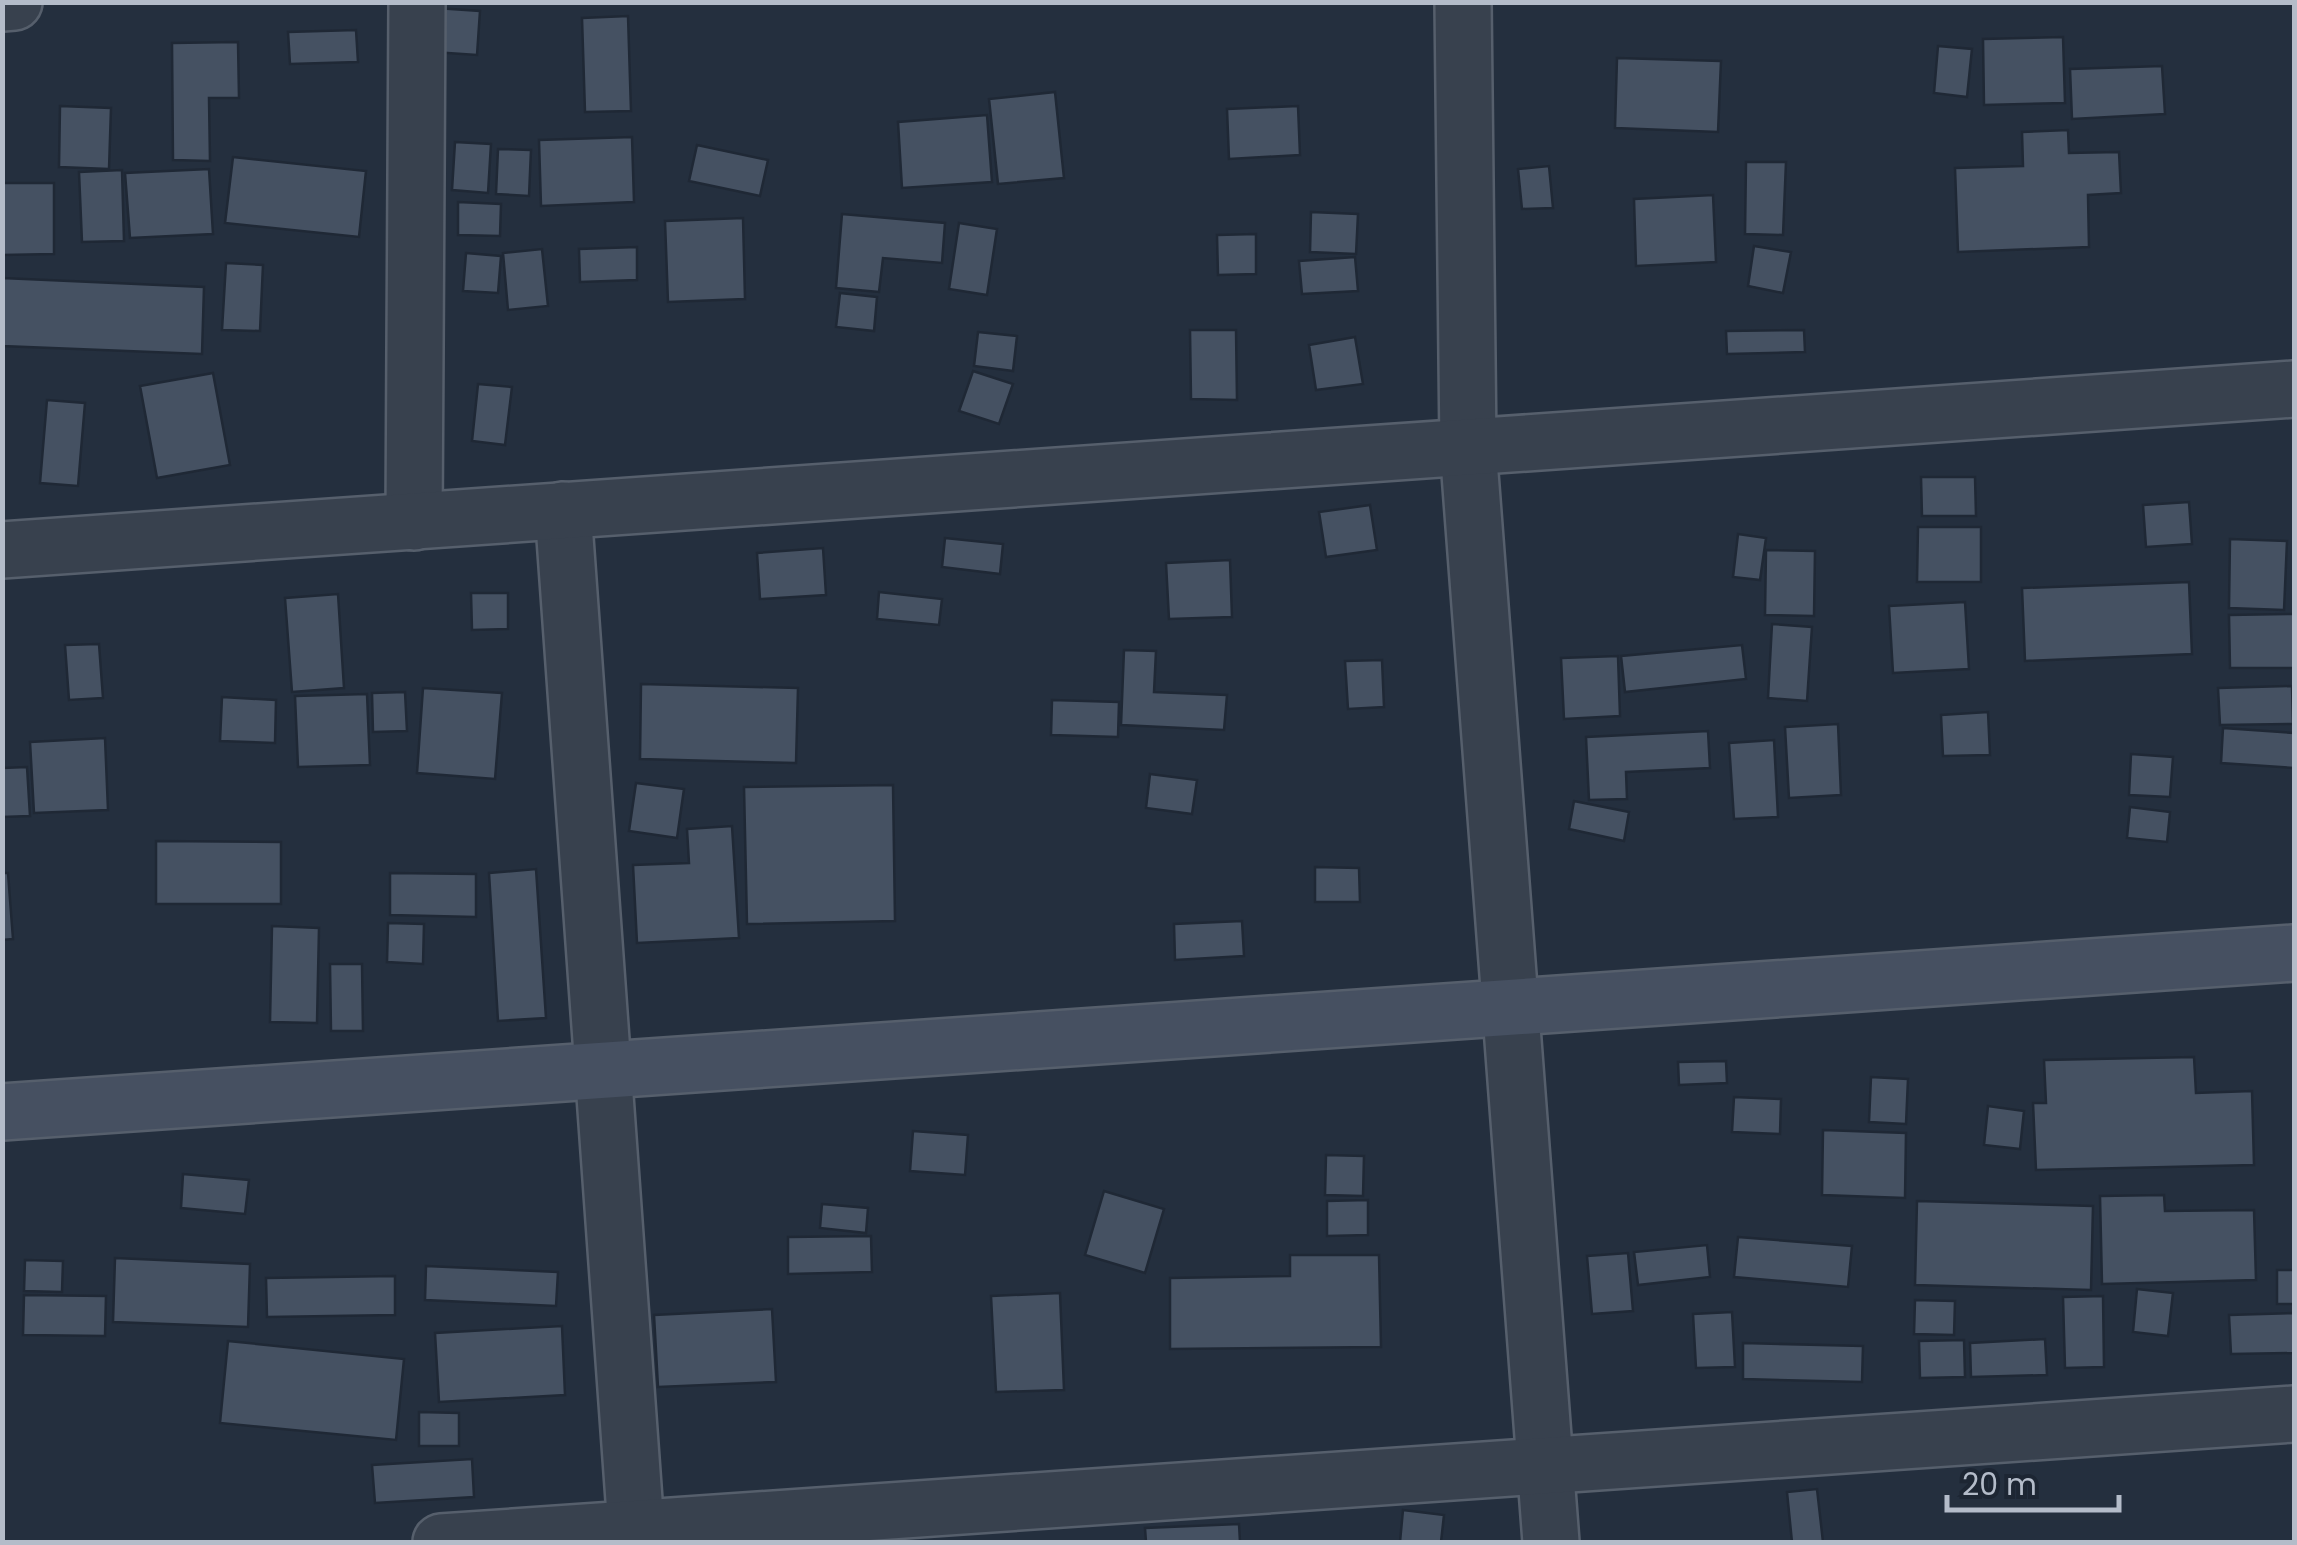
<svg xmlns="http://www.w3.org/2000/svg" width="2297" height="1545" font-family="Poppins,sans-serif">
  <rect width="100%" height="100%" fill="#242f3e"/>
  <g fill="#455162" stroke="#1f2835" stroke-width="2.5">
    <polygon points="436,8 480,11 477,55 433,52"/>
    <polygon points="628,16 631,111 585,112 582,18"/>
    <polygon points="356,30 358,62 290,64 288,32"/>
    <polygon points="2063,37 2065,103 1984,105 1983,39"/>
    <polygon points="238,42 239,98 209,98 210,161 173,160 172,43"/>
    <polygon points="1938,46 1972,49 1967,97 1934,93"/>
    <polygon points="1617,58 1721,61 1718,132 1615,128"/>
    <polygon points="2162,66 2165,114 2072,119 2070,69"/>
    <polygon points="1055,92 1064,178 998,184 989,99"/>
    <polygon points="60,106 111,108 109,169 59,167"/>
    <polygon points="1298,106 1300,155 1229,159 1227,109"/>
    <polygon points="987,115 992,182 902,188 898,122"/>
    <polygon points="2068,130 2069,153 2119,152 2121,193 2088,195 2089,247 1958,252 1955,168 2023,166 2022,132"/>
    <polygon points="632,137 634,202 541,206 539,140"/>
    <polygon points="455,142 491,144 488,193 452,190"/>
    <polygon points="697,145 768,160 760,196 689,181"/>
    <polygon points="498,149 531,150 529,196 496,194"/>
    <polygon points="233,157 366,171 359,237 225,223"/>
    <polygon points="1746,162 1786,162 1783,235 1745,234"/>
    <polygon points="1549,166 1553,208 1522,209 1518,169"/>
    <polygon points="209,169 213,234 130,238 125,173"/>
    <polygon points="122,170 124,241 82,242 79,172"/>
    <polygon points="2,183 54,183 54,254 2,255"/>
    <polygon points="1713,195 1716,262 1636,266 1634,199"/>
    <polygon points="458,202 501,204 500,236 458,235"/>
    <polygon points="1311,212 1358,214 1356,254 1310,252"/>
    <polygon points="842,214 945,223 942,263 883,258 879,292 836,288"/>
    <polygon points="743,218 745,299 668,302 665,221"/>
    <polygon points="959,223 997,229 987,295 949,289"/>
    <polygon points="1256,234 1256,274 1218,275 1217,235"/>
    <polygon points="1754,246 1791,252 1783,293 1748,286"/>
    <polygon points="637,247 637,280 580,282 579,249"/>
    <polygon points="542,249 548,306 508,310 503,253"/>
    <polygon points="466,253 501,256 498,293 463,291"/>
    <polygon points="1355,257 1358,291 1302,294 1299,261"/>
    <polygon points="226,263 263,265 260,331 222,330"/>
    <polygon points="2,278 204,287 202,354 2,346"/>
    <polygon points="840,293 877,297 874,331 836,327"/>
    <polygon points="1190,330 1236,330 1237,400 1191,399"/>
    <polygon points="1804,330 1805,352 1727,354 1726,331"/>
    <polygon points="978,332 1017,336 1013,371 974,366"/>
    <polygon points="1355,337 1363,384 1316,390 1309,345"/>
    <polygon points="973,371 1013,384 999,424 959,411"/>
    <polygon points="213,373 230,465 157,478 140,386"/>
    <polygon points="478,384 512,387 505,445 472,441"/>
    <polygon points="47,400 85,403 78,486 40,483"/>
    <polygon points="1921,477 1975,477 1976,516 1922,516"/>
    <polygon points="2189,502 2192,544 2146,547 2143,505"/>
    <polygon points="1370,505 1377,550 1326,557 1319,512"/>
    <polygon points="1918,527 1981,527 1981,582 1917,582"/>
    <polygon points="1738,534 1766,538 1760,580 1733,577"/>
    <polygon points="945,538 1003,544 1000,574 942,567"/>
    <polygon points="2230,539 2287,541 2284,610 2229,608"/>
    <polygon points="823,548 826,595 760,599 757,553"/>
    <polygon points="1766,550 1815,551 1814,616 1765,615"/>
    <polygon points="1230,560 1232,617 1169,619 1166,563"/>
    <polygon points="2189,582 2192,654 2025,661 2022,588"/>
    <polygon points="879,592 942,599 939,625 877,619"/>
    <polygon points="471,593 508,593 508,629 472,630"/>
    <polygon points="338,594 344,688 292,692 285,598"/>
    <polygon points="1965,602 1969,669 1893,673 1889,606"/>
    <polygon points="2294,614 2294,668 2230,668 2229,615"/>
    <polygon points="1772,624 1812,627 1807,701 1768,698"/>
    <polygon points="99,644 103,698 69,700 65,645"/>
    <polygon points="1742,645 1746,679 1625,692 1621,656"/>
    <polygon points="1124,650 1156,651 1154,692 1227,695 1224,730 1121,725"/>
    <polygon points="1618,656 1620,716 1564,719 1561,658"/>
    <polygon points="1382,660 1384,707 1348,709 1345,661"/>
    <polygon points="641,684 798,688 796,763 640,759"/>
    <polygon points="2292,686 2293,724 2220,725 2218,688"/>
    <polygon points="423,688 502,693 495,779 417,773"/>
    <polygon points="405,692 407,731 373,732 372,693"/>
    <polygon points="367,694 370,765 298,767 295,696"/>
    <polygon points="222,697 276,700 275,743 220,741"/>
    <polygon points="1052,700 1119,702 1118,737 1051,735"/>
    <polygon points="1988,712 1990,755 1943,756 1941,715"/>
    <polygon points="1838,724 1841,795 1789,798 1785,727"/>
    <polygon points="2223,728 2294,733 2294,768 2221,763"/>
    <polygon points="1708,731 1710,768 1626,772 1627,799 1589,800 1586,737"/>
    <polygon points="105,738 108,810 34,813 30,742"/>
    <polygon points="1774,740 1778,817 1734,819 1729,743"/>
    <polygon points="2131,754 2173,757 2170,797 2129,795"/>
    <polygon points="27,767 30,816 2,817 2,768"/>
    <polygon points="1150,774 1197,780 1192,814 1146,808"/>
    <polygon points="636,783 684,789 677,838 629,831"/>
    <polygon points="893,785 895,921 747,924 744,787"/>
    <polygon points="1574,801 1629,812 1624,841 1569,829"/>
    <polygon points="2130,807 2170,812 2167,842 2127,838"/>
    <polygon points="732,826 739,938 637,943 633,865 689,863 687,829"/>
    <polygon points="156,841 281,842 281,904 156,904"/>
    <polygon points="1315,867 1359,868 1360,902 1315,902"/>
    <polygon points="536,869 546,1018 498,1021 489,873"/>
    <polygon points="2,873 8,873 13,939 2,940"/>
    <polygon points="390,873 476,874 476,917 390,915"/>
    <polygon points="1242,921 1244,956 1175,960 1174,924"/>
    <polygon points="388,923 424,924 423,964 387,962"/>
    <polygon points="272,926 319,928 317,1023 270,1022"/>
    <polygon points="330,964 362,964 363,1031 331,1031"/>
    <polygon points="2194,1057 2196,1093 2252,1091 2254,1165 2036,1170 2033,1103 2046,1103 2044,1060"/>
    <polygon points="1726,1061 1727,1083 1679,1085 1678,1062"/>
    <polygon points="1871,1077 1908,1079 1906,1124 1869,1122"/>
    <polygon points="1734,1097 1781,1099 1780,1134 1732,1132"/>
    <polygon points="1988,1106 2024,1111 2020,1149 1984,1145"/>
    <polygon points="1823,1130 1906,1133 1905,1198 1822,1195"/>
    <polygon points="913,1131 968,1135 965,1175 910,1171"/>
    <polygon points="1326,1155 1364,1156 1363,1196 1325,1195"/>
    <polygon points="183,1174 249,1180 245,1214 181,1208"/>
    <polygon points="1104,1191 1164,1209 1145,1273 1085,1255"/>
    <polygon points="2164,1195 2165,1211 2254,1210 2256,1280 2102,1284 2100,1196"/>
    <polygon points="1368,1200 1368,1235 1327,1236 1327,1201"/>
    <polygon points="1917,1201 2093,1206 2091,1290 1915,1285"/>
    <polygon points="822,1204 868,1208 866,1233 820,1228"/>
    <polygon points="871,1236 872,1272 788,1274 788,1237"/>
    <polygon points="1738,1237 1852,1246 1848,1287 1734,1277"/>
    <polygon points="1707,1245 1710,1277 1638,1285 1634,1252"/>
    <polygon points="1628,1253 1633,1311 1592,1314 1587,1256"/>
    <polygon points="1290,1255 1379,1255 1381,1347 1170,1349 1170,1278 1290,1276"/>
    <polygon points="115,1258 250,1264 248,1327 113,1322"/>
    <polygon points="25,1260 63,1261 62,1292 24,1291"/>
    <polygon points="426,1266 558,1272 556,1306 425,1300"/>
    <rect x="2277" y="1270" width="17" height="34"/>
    <polygon points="395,1276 395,1315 267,1317 266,1278"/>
    <polygon points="2137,1289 2173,1293 2168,1336 2133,1332"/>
    <polygon points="1060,1293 1064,1390 996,1392 991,1296"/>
    <polygon points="24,1295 106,1296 105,1336 23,1335"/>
    <polygon points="2103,1296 2104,1367 2065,1368 2063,1297"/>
    <polygon points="1915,1300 1955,1301 1954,1335 1914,1334"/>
    <polygon points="772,1309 776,1382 658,1387 654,1315"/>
    <polygon points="1732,1312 1735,1367 1696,1368 1693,1314"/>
    <polygon points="2294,1313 2294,1353 2231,1354 2229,1315"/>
    <polygon points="562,1326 565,1395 439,1402 435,1333"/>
    <polygon points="2045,1339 2047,1375 1971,1377 1970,1343"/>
    <polygon points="1964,1340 1965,1377 1920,1378 1919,1341"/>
    <polygon points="228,1341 404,1359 396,1440 220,1423"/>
    <polygon points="1743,1343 1863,1346 1862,1382 1743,1379"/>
    <polygon points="419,1412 459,1413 459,1446 419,1446"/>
    <polygon points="472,1459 474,1497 375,1503 372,1465"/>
    <polygon points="1817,1489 1823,1542 1792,1542 1787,1492"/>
    <polygon points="1403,1510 1444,1515 1441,1542 1400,1542"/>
    <polygon points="1239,1524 1240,1542 1146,1542 1145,1528"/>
  </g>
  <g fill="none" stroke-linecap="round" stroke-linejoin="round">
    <defs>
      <g id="street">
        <polyline points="1463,2 1468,447 1551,1542"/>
        <polyline points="2,3 14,2"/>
        <polyline points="563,510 637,1542"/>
        <polyline points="414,522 417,2"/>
        <polyline points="2,550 2294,389"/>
        <polyline points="441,1542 2294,1414"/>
      </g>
      <polyline id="secondary" points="2,1112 2294,953"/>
    </defs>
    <use href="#street" stroke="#565f6c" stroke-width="60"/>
    <use href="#secondary" stroke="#565f6c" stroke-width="60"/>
    <use href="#street" stroke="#38414e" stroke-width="55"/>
    <use href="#secondary" stroke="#465061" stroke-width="55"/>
  </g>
  <rect width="2297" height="1545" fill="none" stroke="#b4bcc9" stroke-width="10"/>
  <path d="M1947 1495v15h172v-15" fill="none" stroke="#b4bcc9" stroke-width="5"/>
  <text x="1962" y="1495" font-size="30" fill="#b4bcc9" stroke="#1d2633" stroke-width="8" paint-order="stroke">20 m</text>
</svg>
